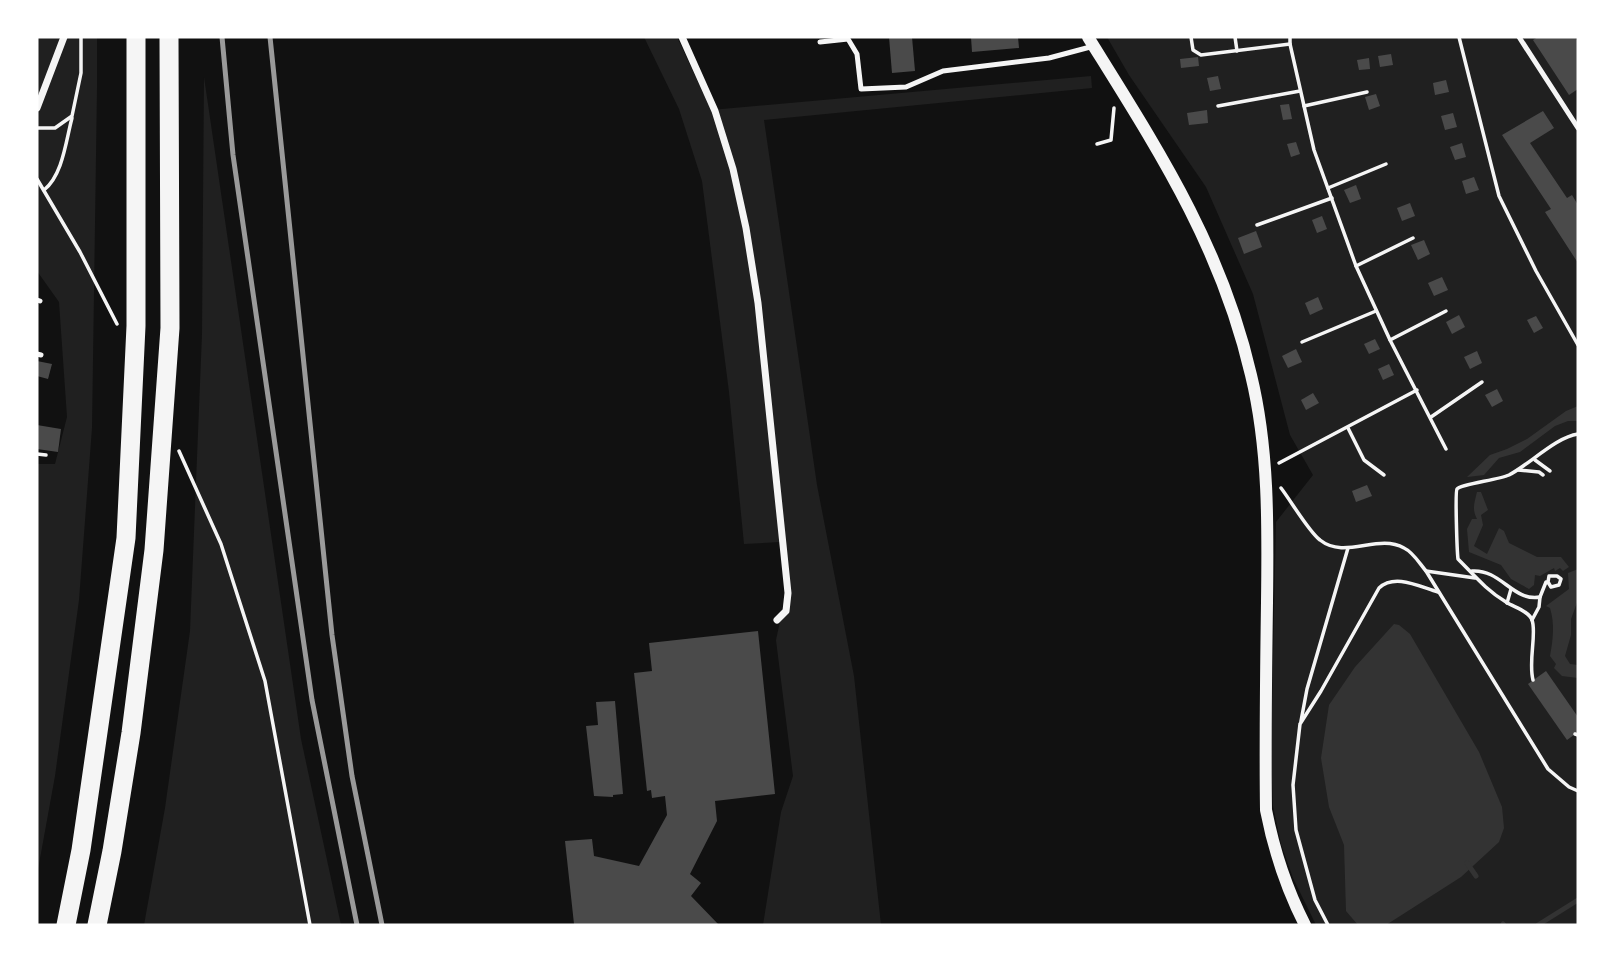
<svg xmlns="http://www.w3.org/2000/svg" width="1615" height="962" font-family="Montserrat,sans-serif">
  <rect width="100%" height="100%" fill="#111"/>
  <g fill="#202020">
    <polygon points="37,37 97,37 97,88 92,428 79,600 55,776 37,875 37,464 55,464 67,417 59,302 37,271"/>
    <polygon points="644,37 677,37 711,110 1091,76 1092,88 764,120 817,485 854,676 881,925 763,925 781,812 793,776 776,640 786,593 780,542 744,544 729,392 702,181 679,109"/>
    <polygon points="1107,37 1578,37 1578,925 1316,925 1293,878 1281,844 1273,806 1271,753 1276,522 1313,475 1290,435 1253,294 1206,187 1129,75"/>
    <polygon points="204,77 301,739 341,925 144,925 165,808 190,631 202,334"/>
  </g>
  <g fill="#333">
    <polygon points="1578,406 1578,421 1568,421 1555,426 1520,452 1499,458 1484,475 1467,477 1490,455 1507,449 1527,439 1566,411"/>
    <path d="M1477,492H1481L1488,510L1481,515L1483,525L1474,546L1487,554L1499,528L1504,531L1509,543L1537,557H1561L1569,567L1563,571L1560,568L1555,571L1554,568L1540,576L1535,575L1534,585L1529,589L1511,579L1501,565L1469,552L1467,529L1472,519H1477C1472,509 1474,504 1477,492Z"/>
    <path d="M1578,569V600L1571,619V635L1565,656L1570,664L1578,665V678L1562,676L1554,668L1556,664L1550,656C1553,640 1555,624 1550,608L1546,606L1569,589L1568,573Z"/>
    <polygon points="1394,624 1399,625 1410,634 1479,752 1502,807 1504,828 1499,842 1461,877 1386,925 1358,925 1346,911 1344,845 1329,807 1321,758 1329,705 1355,667"/>
  </g>
  <g fill="none" stroke-linecap="round" stroke-linejoin="round">
    <g stroke="#333" stroke-width="5">
      <polyline points="1467,863 1476,876"/>
      <polyline points="1503,924 1504,925"/>
      <polyline points="1538,925 1578,900"/>
    </g>
  </g>
  <g fill="#4a4a4a">
    <polygon points="889,37 912,37 915,71 892,73"/>
    <polygon points="971,37 1018,37 1019,48 972,52"/>
    <polygon points="1538,37 1575,37 1578,42 1578,89 1569,95 1533,40"/>
    <polygon points="1391,54 1393,65 1380,67 1378,56"/>
    <polygon points="1198,57 1199,66 1181,68 1180,59"/>
    <polygon points="1369,58 1370,69 1359,70 1357,60"/>
    <polygon points="1218,76 1221,89 1210,91 1207,78"/>
    <polygon points="1446,80 1449,92 1435,95 1433,83"/>
    <polygon points="1376,94 1380,106 1369,110 1365,97"/>
    <polygon points="1289,104 1292,119 1283,120 1280,105"/>
    <polygon points="1207,110 1208,123 1189,125 1187,113"/>
    <polygon points="1543,111 1554,128 1530,143 1567,198 1572,195 1578,205 1578,263 1545,212 1551,209 1502,135"/>
    <polygon points="1453,113 1457,127 1445,130 1441,116"/>
    <polygon points="1296,142 1300,154 1291,157 1287,144"/>
    <polygon points="1462,143 1466,157 1455,160 1450,147"/>
    <polygon points="1474,177 1479,190 1466,194 1462,181"/>
    <polygon points="1356,185 1361,199 1350,203 1344,190"/>
    <polygon points="1410,203 1415,216 1402,221 1397,208"/>
    <polygon points="1322,216 1327,229 1317,233 1312,220"/>
    <polygon points="1256,231 1262,247 1244,254 1238,238"/>
    <polygon points="1424,240 1430,254 1418,260 1411,245"/>
    <polygon points="1442,277 1448,290 1434,296 1428,283"/>
    <polygon points="1318,297 1323,309 1310,315 1305,303"/>
    <polygon points="1459,315 1465,327 1452,334 1446,322"/>
    <polygon points="1536,316 1543,328 1534,333 1527,320"/>
    <polygon points="1375,339 1380,349 1369,354 1364,344"/>
    <polygon points="1296,349 1302,362 1288,368 1282,356"/>
    <polygon points="1477,351 1482,363 1470,369 1464,357"/>
    <polygon points="37,361 52,364 48,379 37,376"/>
    <polygon points="1389,364 1394,375 1383,380 1378,369"/>
    <polygon points="1497,389 1503,401 1492,407 1485,395"/>
    <polygon points="1313,393 1319,403 1306,410 1301,400"/>
    <polygon points="37,425 61,429 58,452 37,449"/>
    <polygon points="1367,485 1372,496 1356,502 1352,491"/>
    <polygon points="758,631 775,794 715,801 717,821 690,874 701,883 691,896 719,925 574,924 565,841 592,839 594,856 639,866 667,815 665,796 652,798 651,790 647,791 634,673 652,671 649,643"/>
    <polygon points="1546,671 1578,717 1578,732 1567,740 1528,684"/>
    <polygon points="615,701 623,794 613,795 613,797 594,796 586,726 598,725 596,702"/>
  </g>
  <g fill="none" stroke-linecap="round" stroke-linejoin="round">
    <g stroke="#f5f5f5" stroke-width="3.5">
      <polyline points="1191,37 1193,50 1201,55 1290,44 1290,37"/>
      <polyline points="1235,37 1237,51"/>
      <polyline points="1459,37 1499,196 1536,271 1578,345"/>
      <polyline points="1290,44 1314,150 1356,266 1390,340 1446,449"/>
      <polyline points="1218,106 1300,91"/>
      <polyline points="1304,106 1367,92"/>
      <polyline points="37,128 55,128 72,116 81,73 81,37"/>
      <polyline points="1097,144 1111,140 1114,108"/>
      <polyline points="37,179 80,252 117,324"/>
      <polyline points="1328,188 1386,164"/>
      <path d="M44,190C63,175 66,140 72,118"/>
      <polyline points="1257,225 1332,198"/>
      <polyline points="1356,266 1413,238"/>
      <polyline points="1390,340 1446,311"/>
      <polyline points="1302,342 1376,311"/>
      <polyline points="1431,417 1482,382"/>
      <polyline points="1348,428 1364,460 1384,475"/>
      <polyline points="179,451 221,544 265,681 310,925"/>
      <polyline points="37,454 46,455"/>
      <polyline points="1535,460 1550,471"/>
      <polyline points="1279,463 1417,390"/>
      <polyline points="1518,470 1539,472 1543,475"/>
      <path d="M1281,488C1291,501 1309,532 1320,540C1345,560 1378,533 1404,548C1413,552 1420,564 1426,571L1548,769L1569,787L1578,791"/>
      <polyline points="1426,571 1475,578"/>
      <path d="M1472,571C1501,569 1513,602 1540,597L1539,607L1532,620"/>
      <polyline points="1540,597 1546,582 1548,582 1551,587 1559,585 1561,579 1557,576 1549,576 1548,582"/>
      <polyline points="1507,603 1511,589"/>
      <path d="M1533,680C1528,661 1537,633 1532,620C1529,611 1513,607 1506,602C1486,590 1474,575 1458,559C1457,551 1455,492 1457,489C1461,484 1498,480 1509,475C1530,464 1556,437 1578,434"/>
      <polyline points="1301,721 1307,689 1348,548"/>
      <polyline points="1575,734 1578,735"/>
      <path d="M1328,925L1315,900L1296,830L1293,785L1300,724L1321,691L1379,588C1395,573 1420,587 1438,592"/>
    </g>
    <g stroke="#f5f5f5" stroke-width="5">
      <polyline points="1519,37 1578,128"/>
      <polyline points="820,42 848,39 857,54 861,89 906,87 943,71 1049,58 1094,46"/>
      <polyline points="37,300 40,301"/>
      <polyline points="37,354 41,355"/>
    </g>
    <g stroke="#f5f5f5" stroke-width="7">
      <polyline points="682,37 715,111 733,169 746,228 758,303 788,593 786,611 777,620"/>
      <polyline points="37,108 64,37"/>
    </g>
    <path stroke="#f5f5f5" stroke-width="12" d="M1088,37C1157,148 1221,245 1251,375C1269,449 1268,527 1267,602C1266,672 1265,741 1266,810C1274,851 1286,888 1305,925"/>
    <g stroke="#f5f5f5" stroke-width="19">
      <polyline points="66,925 81,850 126,538 136,326 136,37"/>
      <polyline points="97,925 112,851 131,733 154,550 170,328 169,37"/>
    </g>
    <g stroke="#9a9a9a" stroke-width="5">
      <polyline points="222,37 233,155 312,700 357,925"/>
      <polyline points="270,37 332,635 352,776 382,925"/>
    </g>
  </g>
  <rect width="1615" height="962" fill="none" stroke="#ffffff" stroke-width="77"/>
</svg>
